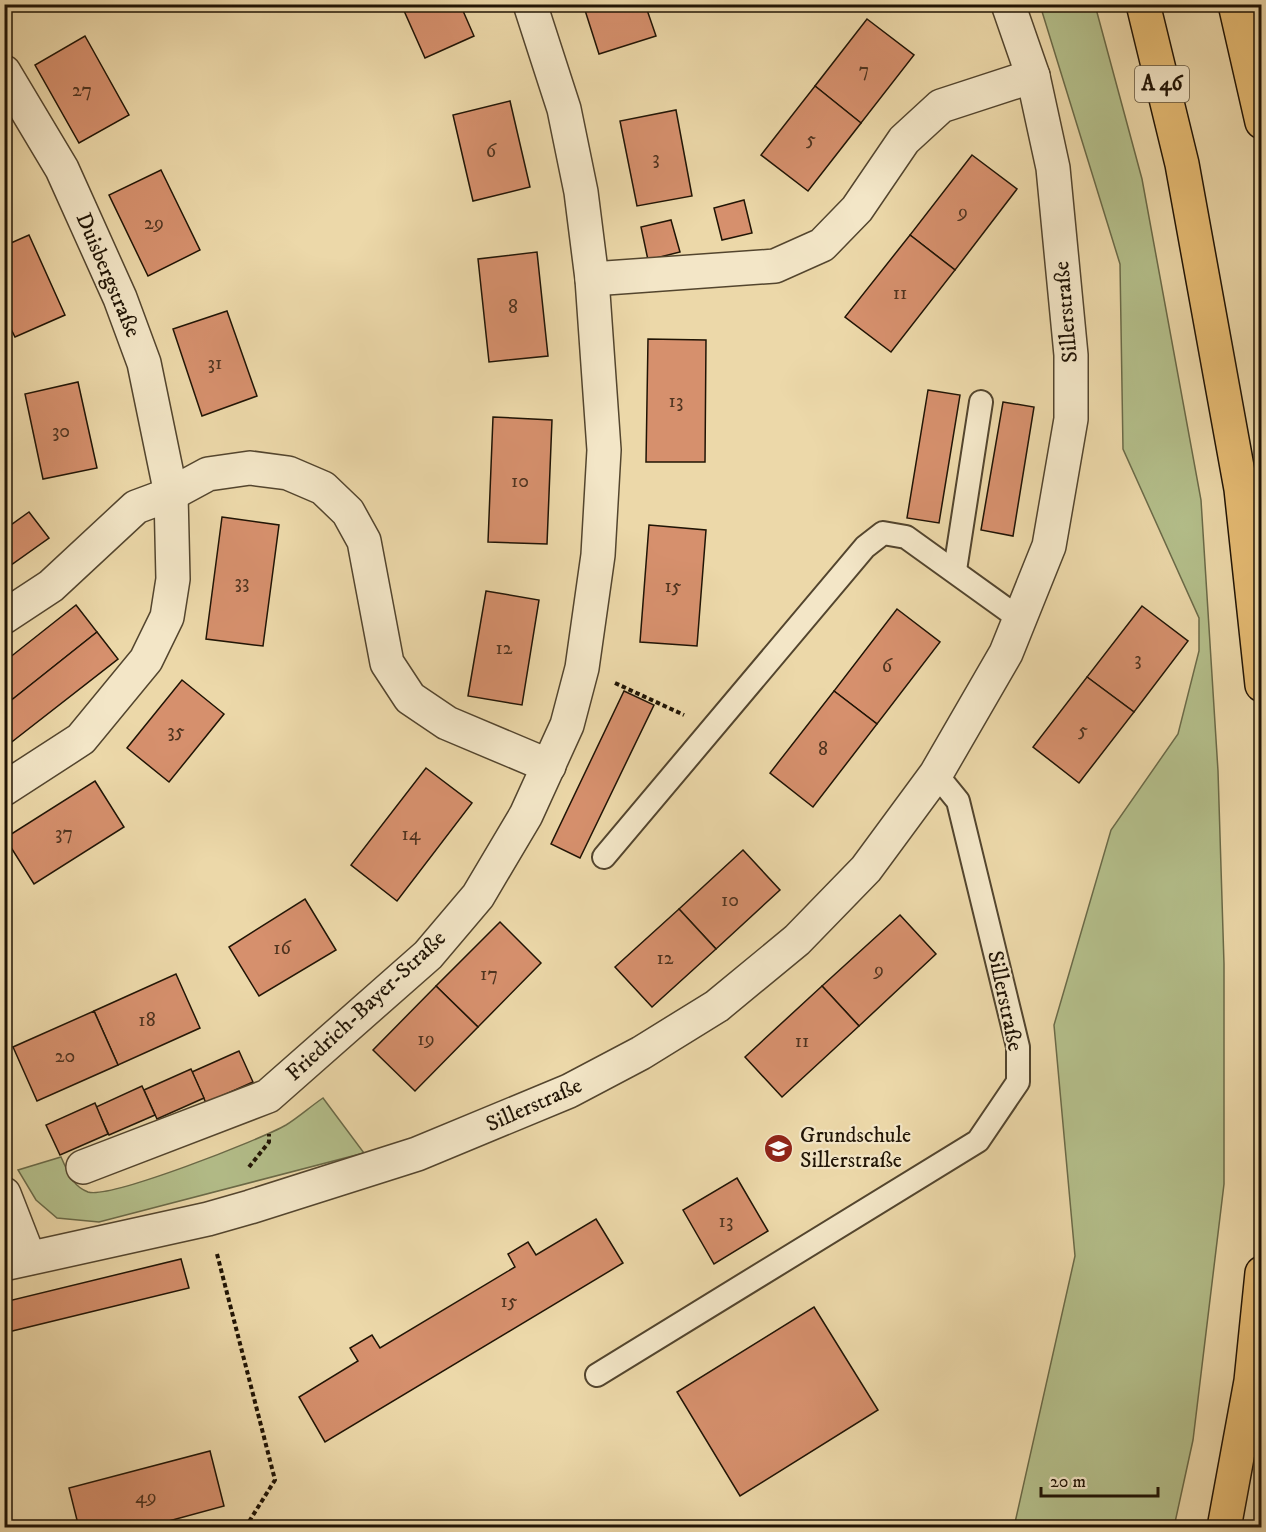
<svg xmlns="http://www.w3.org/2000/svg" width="1266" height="1532" font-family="'IM FELL DW Pica',serif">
  <rect width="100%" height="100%" fill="#ecd8a9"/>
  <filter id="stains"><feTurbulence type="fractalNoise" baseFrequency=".00333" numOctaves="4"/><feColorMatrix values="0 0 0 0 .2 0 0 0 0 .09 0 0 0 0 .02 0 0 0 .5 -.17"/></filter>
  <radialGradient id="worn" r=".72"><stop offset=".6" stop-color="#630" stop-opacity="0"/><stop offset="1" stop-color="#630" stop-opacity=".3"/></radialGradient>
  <g fill="#b4bf8b" stroke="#6a6a48" stroke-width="1.5">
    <polygon points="1040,5 1095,5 1142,179 1201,500 1218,771 1224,964 1224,1184 1193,1440 1174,1527 1014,1527 1075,1256 1054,1025 1111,830 1178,734 1199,651 1199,618 1123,449 1120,264"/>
    <path d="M323,1098L364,1153L99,1222L57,1218L36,1200L18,1170L61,1157C68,1172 72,1186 88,1192C110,1199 262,1139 286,1125C299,1117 311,1106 323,1098Z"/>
  </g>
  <g fill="#d6906d" stroke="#201405" stroke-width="1.5">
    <polygon points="401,4 460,4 474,36 425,58"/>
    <polygon points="583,4 645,4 656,36 599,54"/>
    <polygon points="867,19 914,55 861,123 815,86"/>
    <polygon points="85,36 129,115 79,143 35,65"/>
    <polygon points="815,86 861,123 808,191 761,155"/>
    <polygon points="510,101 530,187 473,201 453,115"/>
    <polygon points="676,110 692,196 637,206 620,121"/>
    <polygon points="972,155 1017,189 955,270 910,235"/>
    <polygon points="161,170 200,250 148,276 109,195"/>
    <polygon points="744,200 752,233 722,240 714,208"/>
    <polygon points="671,220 680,252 648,260 641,227"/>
    <polygon points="29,235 65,315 15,337 4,315 4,246"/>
    <polygon points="910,235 955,270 891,352 845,317"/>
    <polygon points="537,252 548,356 489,362 478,259"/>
    <polygon points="227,311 257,396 202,416 173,329"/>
    <polygon points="648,339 706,340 705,462 646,462"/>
    <polygon points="78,382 97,468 43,479 25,394"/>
    <polygon points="928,390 960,395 939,523 907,518"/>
    <polygon points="1003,402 1034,407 1013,536 981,530"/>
    <polygon points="493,417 552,420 547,544 488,542"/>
    <polygon points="29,512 49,538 4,570 4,530"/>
    <polygon points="222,517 279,525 263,646 206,639"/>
    <polygon points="649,525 706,530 697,646 640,642"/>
    <polygon points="486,591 539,600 522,705 468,696"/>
    <polygon points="76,605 97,632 4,706 4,662"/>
    <polygon points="1142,606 1188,641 1134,712 1087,677"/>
    <polygon points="897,609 940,642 877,724 834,691"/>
    <polygon points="97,632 118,659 4,748 4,706"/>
    <polygon points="1087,677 1134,712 1079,783 1033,747"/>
    <polygon points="182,680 224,714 169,782 127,748"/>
    <polygon points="624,691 654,705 580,858 551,844"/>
    <polygon points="834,691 877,724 813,807 770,773"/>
    <polygon points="426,768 472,803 397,901 351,865"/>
    <polygon points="95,781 124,827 34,884 5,838"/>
    <polygon points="743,850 780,890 716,949 679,909"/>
    <polygon points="305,899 336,950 259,996 229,947"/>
    <polygon points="679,909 716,949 652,1007 615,967"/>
    <polygon points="900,915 936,954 859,1026 822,986"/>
    <polygon points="500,922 541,963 478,1027 436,986"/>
    <polygon points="176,974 200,1028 118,1065 94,1011"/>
    <polygon points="436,986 478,1027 415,1091 373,1050"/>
    <polygon points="822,986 859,1026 782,1097 745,1057"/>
    <polygon points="94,1011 118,1065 37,1101 13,1047"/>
    <polygon points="239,1051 253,1082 206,1103 192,1072"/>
    <polygon points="191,1069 204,1098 157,1119 144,1090"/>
    <polygon points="142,1086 155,1115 109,1135 96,1107"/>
    <polygon points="95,1103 108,1134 60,1155 46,1125"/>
    <polygon points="737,1178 768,1231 714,1264 683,1210"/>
    <polygon points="596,1219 623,1263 325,1442 299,1397 358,1361 350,1348 372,1335 380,1348 515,1267 508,1254 528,1242 536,1255"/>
    <polygon points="181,1259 189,1288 4,1333 4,1302"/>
    <polygon points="814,1307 878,1410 740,1496 677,1392"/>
    <polygon points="210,1451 224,1506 143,1528 79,1528 69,1488"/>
    <polygon points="5,1490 12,1528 4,1528"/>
  </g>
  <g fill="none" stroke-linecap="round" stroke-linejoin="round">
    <defs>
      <g id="service">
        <polyline points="955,570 981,402"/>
        <polyline points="604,857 865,547 883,533 906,537 1020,619"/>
        <polyline points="597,1375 978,1141 1018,1082 1018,1047 958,801 936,774"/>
      </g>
      <g id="minor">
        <polyline points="4,72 62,169 120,298 144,363 171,494 173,579 167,617 146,660 81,739 4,789"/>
        <polyline points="592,279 775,266 822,245 857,209 904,140 941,106 1033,76"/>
        <polyline points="4,617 51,586 136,507 171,494 208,474 250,468 288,473 323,488 348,512 364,541 387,663 410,698 447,723 549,766"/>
        <polyline points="83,1167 268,1096 428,955 478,896 526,815 567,725 582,668 598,555 604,450 592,279 581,192 564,109 530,4"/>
        <polyline points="4,1194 29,1258"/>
        <polyline points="4,1264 208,1219 250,1207 417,1154 569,1091 641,1053 717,1006 797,940 866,869 936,774 1006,653 1049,546 1071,419 1071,355 1053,168 1033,76 1008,4"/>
      </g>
      <g id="motorway">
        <polyline points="1143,4 1182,164 1241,489 1262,685"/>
        <polyline points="1235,4 1262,122"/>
        <polyline points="1224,1528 1251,1381 1262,1273"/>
      </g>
    </defs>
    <use href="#service" stroke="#53452e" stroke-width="26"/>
    <use href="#minor" stroke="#53452e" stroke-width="36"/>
    <use href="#motorway" stroke="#201405" stroke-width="36"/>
    <g stroke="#201405" stroke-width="4" stroke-dasharray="4.5 3" stroke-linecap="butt">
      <polyline points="615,683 684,715"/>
      <polyline points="249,1167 269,1142 269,1134"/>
      <polyline points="217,1254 275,1480 245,1528"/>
    </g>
    <use href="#service" stroke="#f3e6c7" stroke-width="22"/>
    <use href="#minor" stroke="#f3e6c7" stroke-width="33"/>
    <use href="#motorway" stroke="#e6bc74" stroke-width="33"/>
  </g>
  <defs>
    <symbol id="school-disc" viewBox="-11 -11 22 22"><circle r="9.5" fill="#8f2418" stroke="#f3e6c7"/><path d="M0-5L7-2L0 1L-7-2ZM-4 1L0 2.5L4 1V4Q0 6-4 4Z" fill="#fff"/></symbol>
  </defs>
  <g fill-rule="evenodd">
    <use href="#school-disc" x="762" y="1132" width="33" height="33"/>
  </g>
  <g text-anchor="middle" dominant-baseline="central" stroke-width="4.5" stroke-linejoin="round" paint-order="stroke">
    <g font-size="20" fill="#4e331f">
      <text x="864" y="70">7</text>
      <text x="82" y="90">27</text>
      <text x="811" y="139">5</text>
      <text x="491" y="151">6</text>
      <text x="656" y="158">3</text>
      <text x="963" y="212">9</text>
      <text x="154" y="223">29</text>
      <text x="900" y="293">11</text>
      <text x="513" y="307">8</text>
      <text x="215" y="363">31</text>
      <text x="676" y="401">13</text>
      <text x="61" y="431">30</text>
      <text x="520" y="481">10</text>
      <text x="242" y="582">33</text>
      <text x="673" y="586">15</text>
      <text x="504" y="648">12</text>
      <text x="1138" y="659">3</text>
      <text x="887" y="666">6</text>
      <text x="1083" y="730">5</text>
      <text x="176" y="731">35</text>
      <text x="823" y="749">8</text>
      <text x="64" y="833">37</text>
      <text x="411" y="834">14</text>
      <text x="730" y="900">10</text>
      <text x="282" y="948">16</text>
      <text x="665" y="958">12</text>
      <text x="879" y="970">9</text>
      <text x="489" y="974">17</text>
      <text x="147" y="1020">18</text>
      <text x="426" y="1039">19</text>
      <text x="802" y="1041">11</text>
      <text x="65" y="1056">20</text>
      <text x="726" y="1221">13</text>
      <text x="509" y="1301">15</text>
      <text x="146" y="1497">49</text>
    </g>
    <rect fill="#f3e6c7" stroke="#5f533f" stroke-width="1.5" x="1135" y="66" width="54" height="36" rx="4.5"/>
    <g font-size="21" font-weight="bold" fill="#201405">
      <text x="1162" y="84">A 46</text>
    </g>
    <g font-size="22" fill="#201405" stroke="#f3e6c7">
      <text transform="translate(108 275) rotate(67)">Duisbergstraße</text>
      <text transform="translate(1066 312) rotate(-95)">Sillerstraße</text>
      <text transform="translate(1005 1001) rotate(78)">Sillerstraße</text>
      <text transform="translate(366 1006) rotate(-43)">Friedrich-Bayer-Straße</text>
      <text transform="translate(534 1105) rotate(-24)">Sillerstraße</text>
    </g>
    <g font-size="22" fill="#201405" stroke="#f3e6c7" text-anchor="start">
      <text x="800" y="1135">Grundschule<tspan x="800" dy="25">Sillerstraße</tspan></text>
    </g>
  </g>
  <rect width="1266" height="1532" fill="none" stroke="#ecd8a9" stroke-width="24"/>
  <rect x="6" y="6" width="1254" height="1520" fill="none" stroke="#201405" stroke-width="3"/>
  <rect x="12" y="12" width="1242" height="1508" fill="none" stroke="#201405" stroke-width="1.5"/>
  <path d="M1041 1487v9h117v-9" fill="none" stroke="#201405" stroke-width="3"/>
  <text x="1050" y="1487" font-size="18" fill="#201405" stroke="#f3e6c7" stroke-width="4.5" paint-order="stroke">20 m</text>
  <rect width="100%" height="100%" filter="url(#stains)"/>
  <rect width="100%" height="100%" fill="url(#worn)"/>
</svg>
